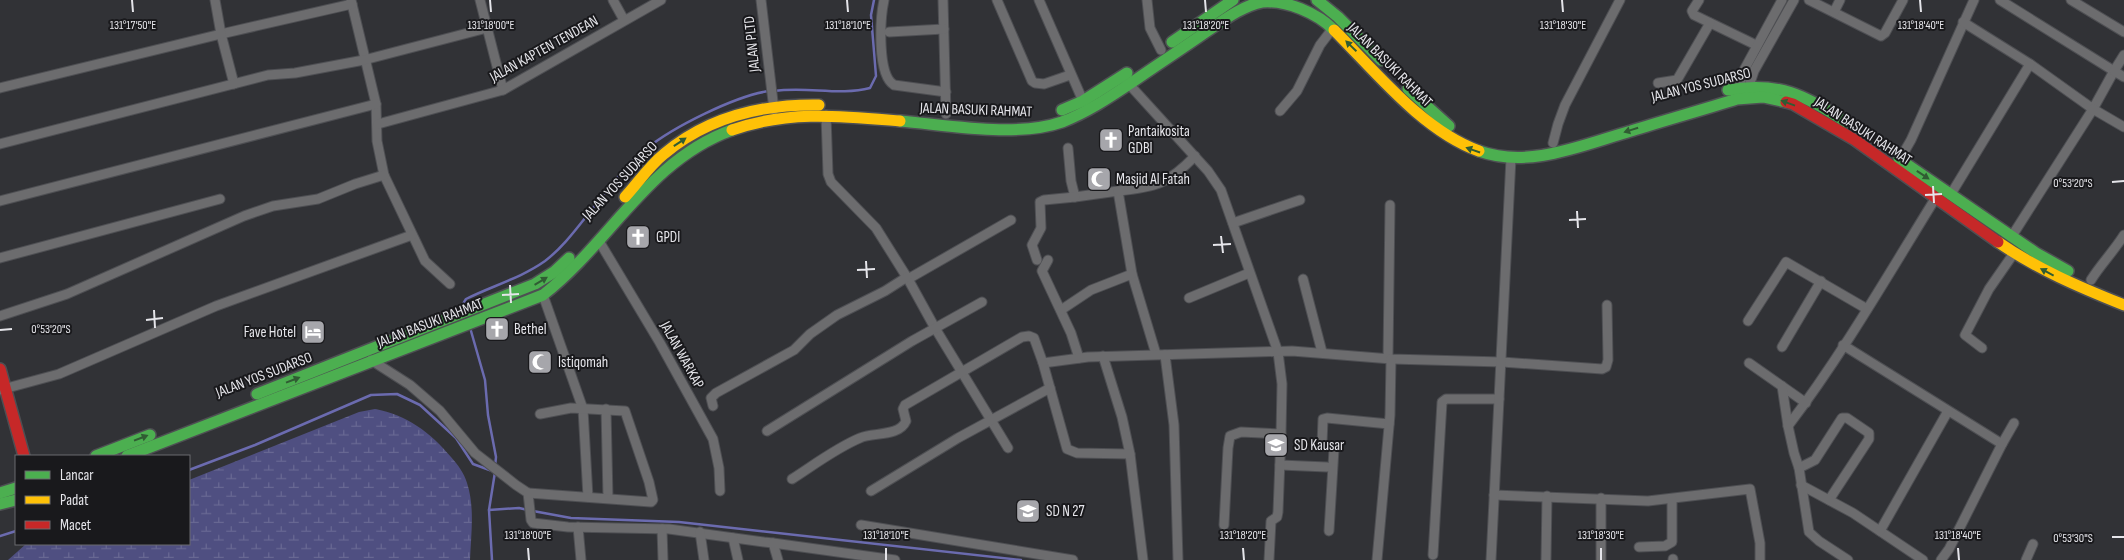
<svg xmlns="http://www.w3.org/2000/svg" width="2124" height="560" font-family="'Sofia Sans Condensed',sans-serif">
  <defs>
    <pattern id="wetland-marsh" width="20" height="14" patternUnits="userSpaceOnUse" patternTransform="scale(1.25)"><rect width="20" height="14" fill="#4f4f81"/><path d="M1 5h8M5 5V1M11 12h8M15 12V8" fill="none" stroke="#686893"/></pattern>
  </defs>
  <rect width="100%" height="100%" fill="#313236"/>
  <path fill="url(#wetland-marsh)" d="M375,409C407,415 430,432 451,457C458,465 464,473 467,483C475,507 471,535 470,560H8L26,544H189V480L359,412Z"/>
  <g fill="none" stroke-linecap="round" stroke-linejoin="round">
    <g stroke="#6b6baf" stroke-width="2.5">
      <path d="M774,91C806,86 840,96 870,88L876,76L871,15L874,0"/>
      <path d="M463,304L466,299C492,286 521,278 545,261C566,245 581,222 598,202C612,184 628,163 646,149C673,127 735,96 769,91"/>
      <polyline points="471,331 485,380 488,415 496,457 495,467"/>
      <polyline points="189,470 255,445 371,395 397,394 420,405 456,438 473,464 495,472 489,510 519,508 528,510"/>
      <polyline points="489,510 492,560"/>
      <polyline points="533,511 571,518 679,522 1021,560"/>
      <polyline points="0,536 16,531"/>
    </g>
    <defs>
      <g id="street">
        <polyline points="351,0 376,104 377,141 384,175 425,261 450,284"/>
        <polyline points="480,0 503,90"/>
        <polyline points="613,0 624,20"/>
        <polyline points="761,0 774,110"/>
        <path d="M884,0C880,19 877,75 894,85L946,92"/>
        <polyline points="943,0 946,114"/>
        <polyline points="997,0 1032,81 1035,83 1044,84 1070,75"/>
        <polyline points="1039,0 1083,101"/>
        <polyline points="1147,0 1150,28 1161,50"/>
        <polyline points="1699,0 1692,11 1694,15 1756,45"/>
        <polyline points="1809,0 1881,36 1885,33 1903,0"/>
        <polyline points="2000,0 2114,71 2093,109 2030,64"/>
        <polyline points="2071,0 2124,32"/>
        <polyline points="1834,12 1840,0"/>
        <polyline points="889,32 944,29"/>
        <polyline points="2124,55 2114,71 2124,77"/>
        <polyline points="1127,82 1208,171 1221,190 1278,352 1282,384 1281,434 1241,432 1230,436 1228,448 1224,525"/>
        <polyline points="1658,83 1677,80 1710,23"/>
        <polyline points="234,84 221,34 352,4"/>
        <polyline points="1749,86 1754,71 1794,0"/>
        <polyline points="0,88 221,34 215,0"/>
        <polyline points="1739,88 1744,70 1782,0"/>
        <polyline points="1280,111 1297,91 1320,45 1333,28"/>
        <polyline points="826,115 828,174 831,182 876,228 908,279 935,328 1008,448"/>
        <polyline points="378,124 503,90 661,0"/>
        <polyline points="1553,143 1558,124 1565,105 1620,0"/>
        <polyline points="0,144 268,75 295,73 364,60 487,28"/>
        <polyline points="1068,148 1071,181 1075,197 1118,191 1132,274 1156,354"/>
        <polyline points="1900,159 1911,140 1974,0"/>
        <path d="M1118,191C1156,187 1168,184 1195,156"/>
        <polyline points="1951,194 2030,64 1963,22"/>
        <polyline points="0,201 376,104"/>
        <polyline points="1233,223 1300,200"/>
        <polyline points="2012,236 2093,109 2124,127"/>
        <polyline points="599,241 660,343 713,439 719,468 720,491"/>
        <polyline points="0,258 220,199"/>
        <polyline points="1037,260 1032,245 1041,228 1040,202 1044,200 1075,197"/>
        <polyline points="1048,260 1042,271 1071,333 1079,358"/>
        <polyline points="908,279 1011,220"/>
        <polyline points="1303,279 1322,352"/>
        <path d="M2091,280C2101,264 2114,251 2124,235"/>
        <polyline points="543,295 583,409 588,497"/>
        <polyline points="1189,298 1249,273"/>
        <polyline points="1061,310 1091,290 1132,274"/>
        <polyline points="0,316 67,294 244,216 273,206 318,199 355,184 384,175"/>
        <polyline points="1748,321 1786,262 1867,309"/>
        <polyline points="1843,345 2002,444 1949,549 1941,560"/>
        <polyline points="1782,347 1821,281"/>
        <polyline points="1982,348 1965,335 1989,289 2014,253"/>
        <polyline points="1165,355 1174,425 1178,560"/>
        <polyline points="1103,356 1122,417 1130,454 1143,560"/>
        <polyline points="1388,358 1390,205"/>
        <polyline points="371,360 410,385 440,411 475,453 516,485 528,493 531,520 533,523 568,527 669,529 764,542 773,543 778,560"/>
        <polyline points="1043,363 1088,357 1292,351 1391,359 1502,362 1602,369 1606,367 1608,360 1607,305"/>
        <polyline points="1749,363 1806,403"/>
        <polyline points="1782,386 1788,426"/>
        <polyline points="0,390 59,374 216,306 412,235"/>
        <polyline points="713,406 711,398 716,393 794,350 810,334 837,315 885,291 907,277"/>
        <polyline points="606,409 608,498"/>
        <polyline points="767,431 912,341 982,302"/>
        <polyline points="2002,444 2014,423"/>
        <polyline points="1280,465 1327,467"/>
        <polyline points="1799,468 1815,460 1842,418 1847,418 1869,433 1869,439 1829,500"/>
        <path d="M792,479C814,465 836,448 860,438C873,432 899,437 906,421L903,409L905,405L1022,337L1029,336L1034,338L1043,363L1067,449L1077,453L1130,454"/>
        <polyline points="1801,485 1853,513 1923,560"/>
        <polyline points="871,491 958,438 1050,388"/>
        <polyline points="528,493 651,502 653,500 649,482 625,411 571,408 540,414"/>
        <polyline points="1494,495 1648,501 1750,489 1760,543 1760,560"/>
        <polyline points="861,525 1073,560"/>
        <polyline points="578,527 581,560"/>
        <polyline points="662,529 663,560"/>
        <polyline points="1329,531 1334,449 1332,447 1322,444 1323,419 1327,418 1389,424"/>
        <polyline points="1880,531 1948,411"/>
        <polyline points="700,532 704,560"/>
        <polyline points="733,538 738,560"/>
        <polyline points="773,543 895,560"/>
        <polyline points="1639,547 1665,546 1672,542 1672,499"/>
        <polyline points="1433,555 1442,402 1446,399 1499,399"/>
        <polyline points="1269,560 1271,521 1277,517 1278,512 1281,434"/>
        <polyline points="1377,560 1390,415 1391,359"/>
        <polyline points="1491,560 1511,158"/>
        <polyline points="1546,560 1547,496"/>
        <polyline points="1601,560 1601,498"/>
        <polyline points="1673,560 1673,559"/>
        <path d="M1848,560L1819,541L1809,532L1799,468L1794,453L1788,426C1842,355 1888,275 1935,199"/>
        <polyline points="2026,560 2033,544"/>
      </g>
      <g id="fast">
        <polyline points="1317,0 1338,17 1381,60"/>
        <polyline points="1172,42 1233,0"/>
        <polyline points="1408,89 1449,126"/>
        <path d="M1728,90C1778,81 1805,95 1846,122"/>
        <polyline points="1062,110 1083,101 1127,73"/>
        <path d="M900,121C948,125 1016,138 1062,122C1088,112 1110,97 1134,81C1157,65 1180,50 1203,34C1220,23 1241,6 1262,2C1287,0 1317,13 1334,30"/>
        <path d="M1479,151C1529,169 1582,145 1631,131C1666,120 1702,110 1737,99L1763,97L1786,102"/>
        <polyline points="1899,159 2036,253 2068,271"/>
        <polyline points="257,394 535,284 554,272 569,258"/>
        <polyline points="96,456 150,435"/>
        <path d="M127,456L543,295C610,243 648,160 732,130"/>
        <polyline points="0,493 16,488"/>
        <polyline points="0,504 16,500"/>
      </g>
      <g id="slow">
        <path d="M1334,30C1376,72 1423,131 1479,151"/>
        <path d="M732,130C789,110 841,116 900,121"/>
        <path d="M625,197C638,183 649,166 664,154C708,117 763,104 819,105"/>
        <path d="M1998,242C2037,269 2079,287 2124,305"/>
      </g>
      <g id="jam">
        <polyline points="1786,102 1793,104 1855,140 1998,242"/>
        <polyline points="0,369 24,456"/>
      </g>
    </defs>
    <use href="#street" stroke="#4e4f53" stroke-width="11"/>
    <use href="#fast" stroke="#4e4f53" stroke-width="14"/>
    <use href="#slow" stroke="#4e4f53" stroke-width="14"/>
    <use href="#jam" stroke="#4e4f53" stroke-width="14"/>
    <use href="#street" stroke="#6c6c6e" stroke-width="9"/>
    <use href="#fast" stroke="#4caf50" stroke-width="11"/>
    <use href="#slow" stroke="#ffc107" stroke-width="11"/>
    <use href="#jam" stroke="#c62828" stroke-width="11"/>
  </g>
  <defs><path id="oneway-solid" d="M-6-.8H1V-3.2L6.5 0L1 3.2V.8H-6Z" transform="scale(1.25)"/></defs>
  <g fill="#305c33">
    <use href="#oneway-solid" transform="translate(1351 46) rotate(-136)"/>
    <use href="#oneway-solid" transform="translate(1788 103) rotate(-160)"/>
    <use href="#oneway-solid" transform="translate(1631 130) rotate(162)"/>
    <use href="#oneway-solid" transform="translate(680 142) rotate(-34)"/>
    <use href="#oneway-solid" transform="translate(1473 150) rotate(-161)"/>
    <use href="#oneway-solid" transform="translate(1923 175) rotate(34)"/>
    <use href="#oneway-solid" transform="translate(2047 272) rotate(-152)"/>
    <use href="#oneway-solid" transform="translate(541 281) rotate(-31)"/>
    <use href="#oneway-solid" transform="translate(293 380) rotate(-21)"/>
    <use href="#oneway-solid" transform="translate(141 438) rotate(-21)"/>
  </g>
  <path fill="none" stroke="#e5e5ea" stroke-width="2" d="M132,0L133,12M490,0L491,12M847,0L848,12M1205,0L1206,12M1562,0L1563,12M1920,0L1921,12M2112,182L2124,181M1933,186L1934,203M1925,195L1942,194M1577,211L1578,228M1569,220L1586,219M1221,236L1223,253M1213,245L1231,244M866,261L867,278M857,270L875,269M510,285L511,303M502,295L519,294M154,310L155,328M146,320L163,318M0,330L12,329M2112,537H2124M528,548L529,560M886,548V560M1243,548L1244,560M1601,548V560M1958,548L1959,560"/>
  <defs>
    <symbol id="church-square" viewBox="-11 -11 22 22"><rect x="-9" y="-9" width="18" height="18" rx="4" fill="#a6a6ab" stroke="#19191c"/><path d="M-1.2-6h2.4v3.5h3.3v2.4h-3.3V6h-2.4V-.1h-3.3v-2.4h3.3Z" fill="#fff"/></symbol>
    <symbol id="mosque-square" viewBox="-11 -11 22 22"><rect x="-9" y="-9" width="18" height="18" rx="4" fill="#a6a6ab" stroke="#19191c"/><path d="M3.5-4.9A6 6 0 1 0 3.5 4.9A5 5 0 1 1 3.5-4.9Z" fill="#fff"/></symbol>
    <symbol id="hotel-square" viewBox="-11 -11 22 22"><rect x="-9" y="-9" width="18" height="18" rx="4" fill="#a6a6ab" stroke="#19191c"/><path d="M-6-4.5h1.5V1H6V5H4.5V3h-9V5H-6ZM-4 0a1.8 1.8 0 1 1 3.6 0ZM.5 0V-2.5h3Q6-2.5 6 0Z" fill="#fff"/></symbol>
    <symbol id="school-square" viewBox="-11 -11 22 22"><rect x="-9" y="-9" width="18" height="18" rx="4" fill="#a6a6ab" stroke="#19191c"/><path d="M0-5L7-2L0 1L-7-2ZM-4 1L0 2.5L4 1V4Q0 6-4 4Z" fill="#fff"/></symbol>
  </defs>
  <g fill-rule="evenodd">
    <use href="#church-square" x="1097" y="126" width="28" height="28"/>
    <use href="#mosque-square" x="1085" y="165" width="28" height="28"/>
    <use href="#church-square" x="624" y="223" width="28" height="28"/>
    <use href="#church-square" x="483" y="315" width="28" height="28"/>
    <use href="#hotel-square" x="299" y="318" width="28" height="28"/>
    <use href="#mosque-square" x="526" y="348" width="28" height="28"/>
    <use href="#school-square" x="1262" y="431" width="28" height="28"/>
    <use href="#school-square" x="1014" y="497" width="28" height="28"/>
  </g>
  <g text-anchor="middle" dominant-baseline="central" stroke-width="4" stroke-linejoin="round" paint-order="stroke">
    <g font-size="15" fill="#e5e5ea" stroke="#19191c">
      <text transform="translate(752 44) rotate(-96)">JALAN PLTD</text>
      <text transform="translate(544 49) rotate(-29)">JALAN KAPTEN TENDEAN</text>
      <text transform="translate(1390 65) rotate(45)">JALAN BASUKI RAHMAT</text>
      <text transform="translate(1701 85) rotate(-14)">JALAN YOS SUDARSO</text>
      <text transform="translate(976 110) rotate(2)">JALAN BASUKI RAHMAT</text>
      <text transform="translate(1863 131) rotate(33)">JALAN BASUKI RAHMAT</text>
      <text transform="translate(620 181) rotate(-47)">JALAN YOS SUDARSO</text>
      <text transform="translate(430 323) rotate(-21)">JALAN BASUKI RAHMAT</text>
      <text transform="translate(682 355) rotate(61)">JALAN WARKAP</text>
      <text transform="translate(264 375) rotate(-21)">JALAN YOS SUDARSO</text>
    </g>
    <g font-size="15" fill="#e5e5ea" stroke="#19191c" text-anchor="start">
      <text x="1128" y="131">Pantaikosita<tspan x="1128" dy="17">GDBI</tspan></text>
      <text x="1116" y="179">Masjid Al Fatah</text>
      <text x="656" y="237">GPDI</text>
      <text x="514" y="329">Bethel</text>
      <text x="296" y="332" text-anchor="end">Fave Hotel</text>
      <text x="558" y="362">Istiqomah</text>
      <text x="1294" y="445">SD Kausar</text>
      <text x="1046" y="511">SD N 27</text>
    </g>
  </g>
  <g font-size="12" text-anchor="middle" fill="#e5e5ea" stroke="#19191c" stroke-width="4" stroke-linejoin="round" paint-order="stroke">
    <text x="133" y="29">131°17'50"E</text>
    <text x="491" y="29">131°18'00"E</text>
    <text x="848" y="29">131°18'10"E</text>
    <text x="1206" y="29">131°18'20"E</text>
    <text x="1563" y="29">131°18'30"E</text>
    <text x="1921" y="29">131°18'40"E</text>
    <text x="2073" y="187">0°53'20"S</text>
    <text x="51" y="333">0°53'20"S</text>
    <text x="528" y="539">131°18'00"E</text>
    <text x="886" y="539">131°18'10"E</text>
    <text x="1243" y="539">131°18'20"E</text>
    <text x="1601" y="539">131°18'30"E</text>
    <text x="1958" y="539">131°18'40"E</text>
    <text x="2073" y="542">0°53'30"S</text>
  </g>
  <rect x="15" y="455" width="175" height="90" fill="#19191c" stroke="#6b6b6e"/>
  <rect x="25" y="471" width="25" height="8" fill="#4caf50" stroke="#6b6b6e"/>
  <text x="60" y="480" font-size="15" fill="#e5e5ea">Lancar</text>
  <rect x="25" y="496" width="25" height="8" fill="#ffc107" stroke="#6b6b6e"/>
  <text x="60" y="505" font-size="15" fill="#e5e5ea">Padat</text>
  <rect x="25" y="521" width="25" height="8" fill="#c62828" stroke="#6b6b6e"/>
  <text x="60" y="530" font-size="15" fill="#e5e5ea">Macet</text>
</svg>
